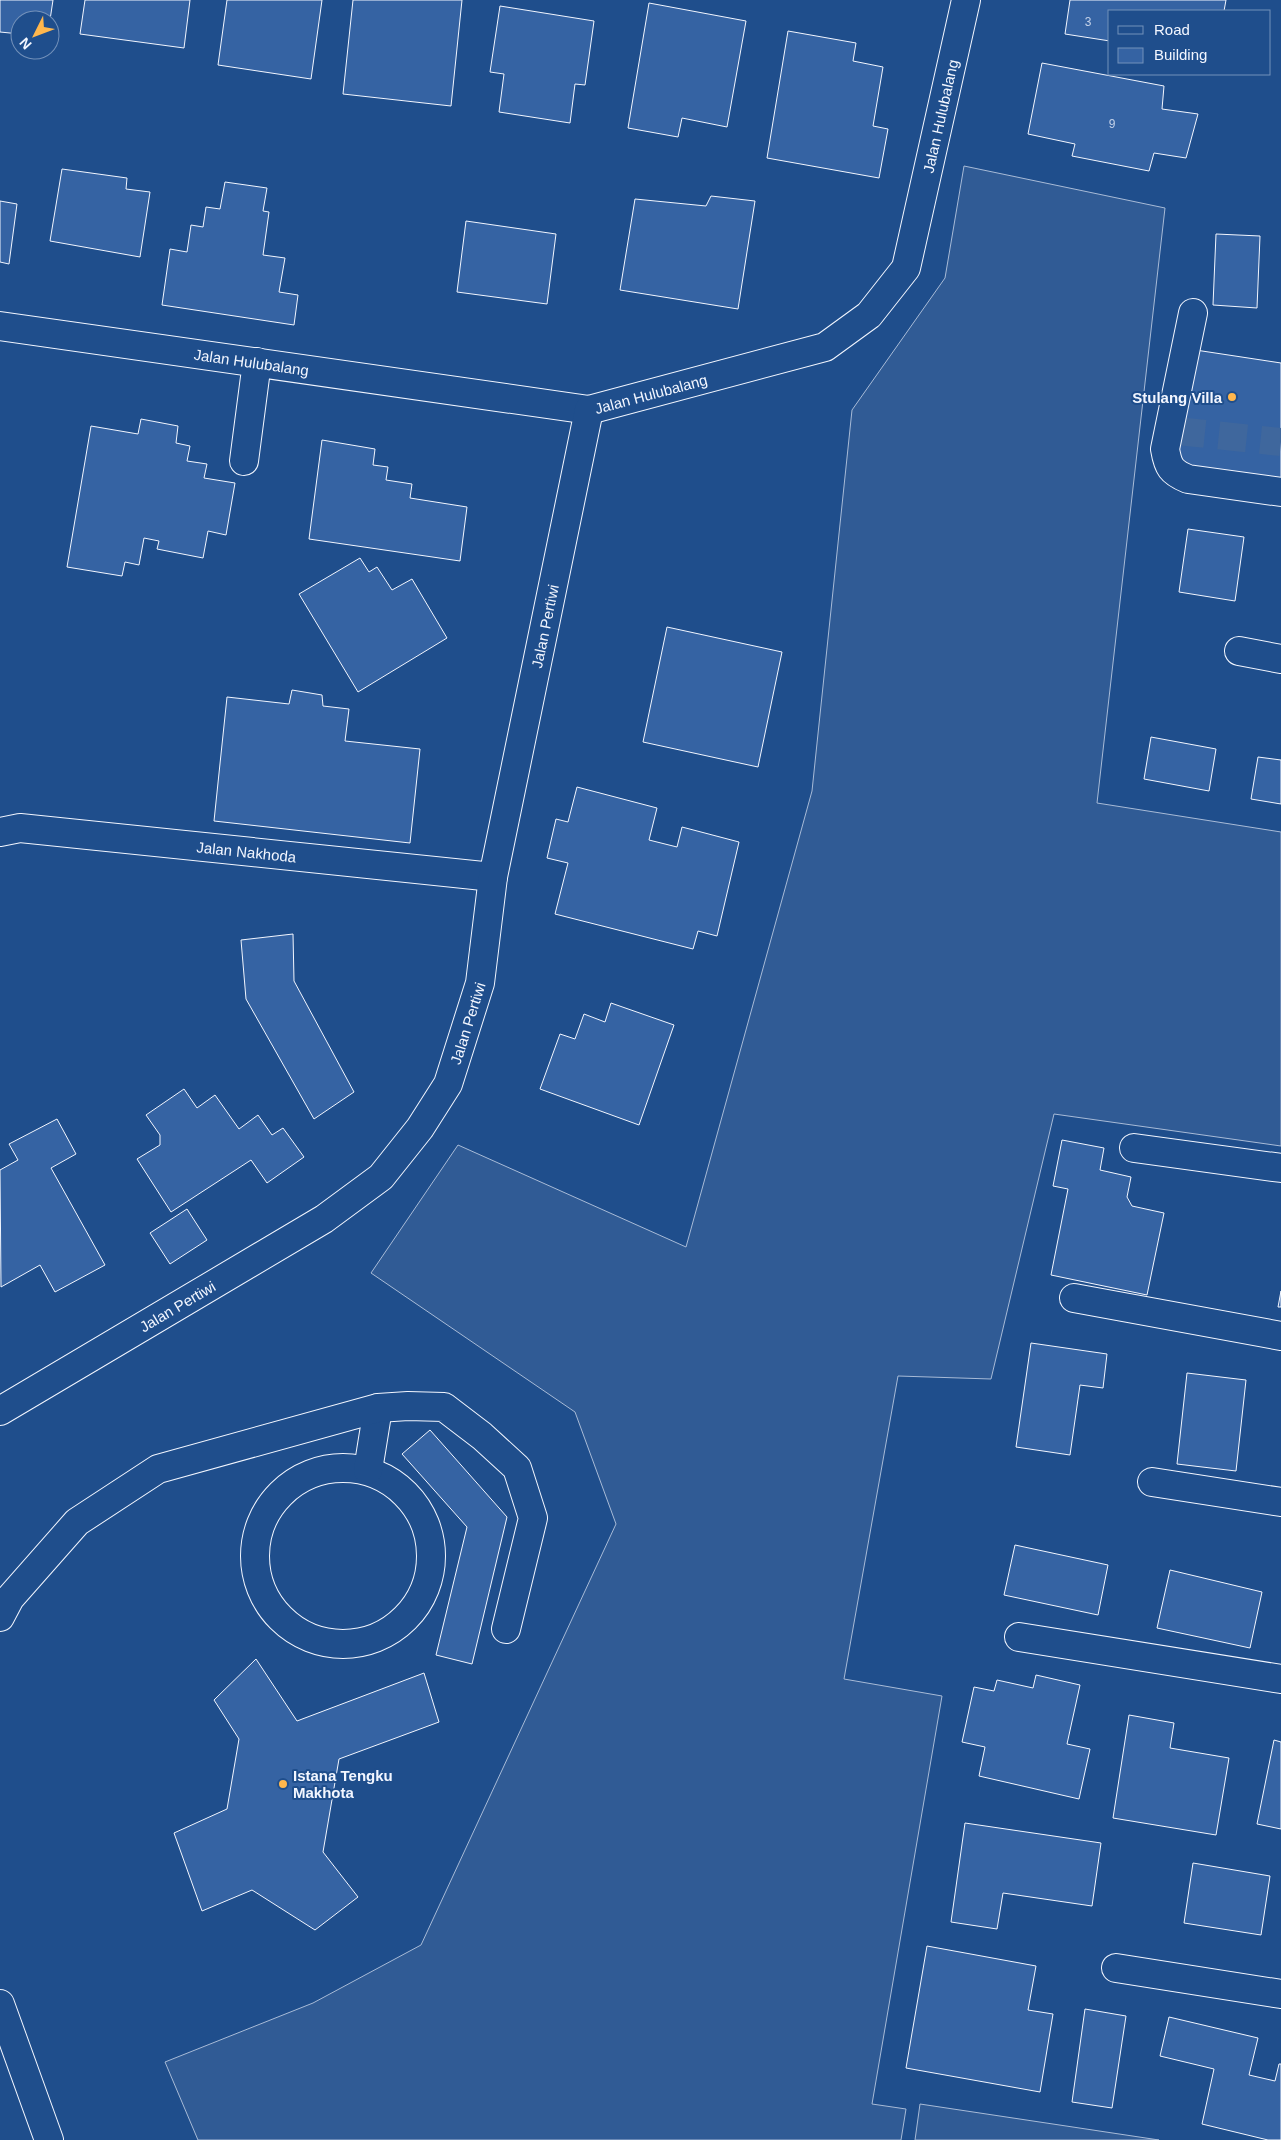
<svg xmlns="http://www.w3.org/2000/svg" width="1281" height="2140" font-family="Helvetica,sans-serif">
  <rect width="100%" height="100%" fill="#1f4e8c"/>
  <g fill="#305b95" stroke="#a8bbd7">
    <polygon points="964,166 1165,208 1097,803 1281,832 1281,1146 1054,1114 991,1379 898,1376 844,1679 942,1696 872,2104 906,2109 901,2140 198,2140 165,2062 313,2003 421,1945 616,1524 575,1412 371,1273 458,1145 686,1247 812,791 852,410 945,278"/>
    <polygon points="920,2104 1159,2140 915,2140"/>
  </g>
  <g fill="#3563a3" stroke="#f2f6ff">
    <polygon points="0,0 53,0 50,20 20,20 20,34 0,32"/>
    <polygon points="85,0 190,0 184,48 80,34"/>
    <polygon points="227,0 322,0 311,79 218,65"/>
    <polygon points="353,0 462,0 451,106 343,94"/>
    <polygon points="1070,0 1226,0 1224,11 1110,11 1110,41 1065,34"/>
    <polygon points="649,3 746,21 727,127 682,118 678,137 628,128"/>
    <polygon points="500,6 594,21 585,85 575,84 570,123 499,112 504,74 490,72"/>
    <polygon points="788,31 856,43 853,61 883,67 873,126 888,129 879,178 767,158"/>
    <polygon points="1042,63 1164,86 1162,109 1198,114 1186,158 1154,153 1149,171 1072,156 1075,144 1028,134"/>
    <polygon points="62,169 127,178 126,189 150,192 140,257 50,241"/>
    <polygon points="225,182 267,188 263,211 269,212 263,255 285,258 279,292 298,295 294,325 162,305 170,249 187,252 191,225 203,227 206,207 220,209"/>
    <polygon points="711,196 755,201 738,309 620,290 635,199 706,206"/>
    <polygon points="0,201 17,204 9,264 0,262"/>
    <polygon points="466,221 556,234 547,304 457,292"/>
    <polygon points="1216,234 1260,236 1257,308 1213,305"/>
    <polygon points="1189,349 1281,363 1281,483 1172,466"/>
    <polygon points="141,419 178,426 176,443 190,446 187,461 207,464 204,478 235,483 226,535 208,531 203,558 157,549 159,541 144,538 139,565 125,562 122,576 67,567 91,426 138,434"/>
    <polygon points="322,440 375,449 373,465 388,467 386,480 412,484 410,498 467,507 460,561 309,539"/>
    <polygon points="1188,529 1244,537 1235,601 1179,592"/>
    <polygon points="360,558 369,572 377,567 392,590 412,579 447,638 358,692 299,594"/>
    <polygon points="667,627 782,652 758,767 643,742"/>
    <polygon points="292,690 322,695 323,706 349,709 345,741 420,749 410,843 214,821 227,697 289,704"/>
    <polygon points="1151,737 1216,749 1209,791 1144,779"/>
    <polygon points="1258,757 1281,760 1281,804 1251,799"/>
    <polygon points="577,787 657,808 649,840 677,847 682,827 739,842 717,936 698,931 693,949 555,914 568,863 547,858 556,819 568,822"/>
    <polygon points="293,934 294,981 354,1092 314,1119 246,999 241,940"/>
    <polygon points="611,1003 674,1025 639,1125 540,1089 560,1034 575,1039 584,1014 605,1022"/>
    <polygon points="184,1089 197,1108 215,1095 239,1129 258,1115 272,1135 283,1128 304,1157 267,1183 251,1160 171,1212 137,1159 160,1145 160,1135 146,1115"/>
    <polygon points="57,1119 76,1154 51,1168 105,1265 55,1292 40,1265 1,1287 0,1170 18,1160 9,1144"/>
    <polygon points="1062,1140 1104,1148 1100,1170 1131,1177 1127,1197 1132,1206 1164,1213 1147,1295 1051,1275 1068,1189 1053,1186"/>
    <polygon points="187,1209 207,1240 170,1264 150,1233"/>
    <polygon points="1281,1291 1281,1307 1278,1307"/>
    <polygon points="1031,1343 1107,1354 1103,1388 1080,1385 1070,1455 1016,1447"/>
    <polygon points="1187,1373 1246,1380 1236,1471 1177,1464"/>
    <polygon points="430,1430 507,1517 472,1664 436,1655 467,1527 402,1454"/>
    <polygon points="1015,1545 1108,1565 1098,1615 1004,1595"/>
    <polygon points="1170,1570 1262,1592 1250,1648 1157,1628"/>
    <polygon points="256,1659 297,1721 424,1673 439,1722 339,1759 323,1852 358,1897 315,1930 252,1890 202,1911 174,1833 227,1809 239,1739 214,1700"/>
    <polygon points="1036,1675 1080,1685 1067,1744 1090,1749 1079,1799 979,1776 985,1747 962,1742 974,1687 994,1691 997,1680 1033,1688"/>
    <polygon points="1129,1715 1174,1723 1170,1748 1229,1758 1216,1835 1113,1818"/>
    <polygon points="1274,1740 1281,1742 1281,1829 1257,1824"/>
    <polygon points="965,1823 1101,1843 1092,1906 1003,1893 997,1929 951,1922"/>
    <polygon points="1193,1863 1270,1876 1261,1935 1184,1923"/>
    <polygon points="927,1946 1036,1966 1028,2010 1053,2014 1040,2092 906,2068"/>
    <polygon points="1085,2009 1126,2016 1112,2108 1072,2102"/>
    <polygon points="1169,2017 1258,2038 1249,2075 1275,2081 1279,2064 1281,2064 1281,2140 1268,2140 1202,2124 1214,2069 1160,2056"/>
  </g>
  <g fill="none" stroke-linecap="round" stroke-linejoin="round">
    <polyline stroke="#3f679d" stroke-width="28" stroke-dasharray="28 14" stroke-linecap="butt" points="1177,431 1281,442"/>
    <defs>
      <g id="minor">
        <path d="M1193,313L1165,449C1168,467 1171,472 1188,479L1281,492"/>
        <path id="s1" d="M0,326L589,410L825,347L869,315L906,268L966,0"/>
        <polyline points="244,461 257,362"/>
        <polyline points="1239,651 1281,659"/>
        <path id="s2" d="M0,832L20,828L493,877"/>
        <polyline points="1134,1148 1281,1168"/>
        <polyline points="1074,1298 1281,1336"/>
        <path id="s3" d="M0,1411L324,1219L381,1177L420,1128L448,1084L480,983L493,877L589,410"/>
        <circle cx="343" cy="1556" r="88"/>
        <polyline points="368,1470 378,1408"/>
        <polyline points="1152,1482 1281,1502"/>
        <polyline points="0,1617 10,1598 77,1522 158,1469 378,1408 408,1406 444,1407 482,1436 517,1468 533,1518 506,1629"/>
        <polyline points="1019,1637 1281,1679"/>
        <polyline points="1116,1968 1281,1994"/>
        <polyline points="0,2004 49,2140"/>
      </g>
    </defs>
    <use href="#minor" stroke="#f2f6ff" stroke-width="30"/>
    <use href="#minor" stroke="#1f4e8c" stroke-width="28"/>
  </g>
  <g fill="#ffb74d" stroke="#1f4e8c" stroke-width="2">
    <circle cx="1232" cy="397" r="5"/>
    <circle cx="283" cy="1784" r="5"/>
  </g>
  <g text-anchor="middle" dominant-baseline="central" stroke-width="4" stroke-linejoin="round" paint-order="stroke">
    <g font-size="12" fill="#c3d1e8">
      <text x="1088" y="22">3</text>
      <text x="1112" y="124">9</text>
    </g>
    <g font-size="15" fill="#f2f6ff" stroke="#1f4e8c">
      <text stroke="none"><textPath href="#s1" startOffset="1109">Jalan Hulubalang</textPath></text>
      <text stroke="none"><textPath href="#s1" startOffset="254">Jalan Hulubalang</textPath></text>
      <text stroke="none"><textPath href="#s1" startOffset="659">Jalan Hulubalang</textPath></text>
      <text stroke="none"><textPath href="#s3" startOffset="1031">Jalan Pertiwi</textPath></text>
      <text stroke="none"><textPath href="#s2" startOffset="248">Jalan Nakhoda</textPath></text>
      <text stroke="none"><textPath href="#s3" startOffset="626">Jalan Pertiwi</textPath></text>
      <text stroke="none"><textPath href="#s3" startOffset="206">Jalan Pertiwi</textPath></text>
    </g>
    <g font-size="15" font-weight="bold" fill="#f2f6ff" stroke="#1f4e8c" text-anchor="end">
      <text x="1222" y="397">Stulang Villa</text>
      <text x="293" y="1775" text-anchor="start">Istana Tengku<tspan x="293" dy="17">Makhota</tspan></text>
    </g>
  </g>
  <rect x="1108" y="10" width="162" height="65" fill="#1f4e8c" stroke="#7391ba"/>
  <rect x="1118" y="26" width="25" height="8" fill="#1f4e8c" stroke="#7391ba"/>
  <text x="1154" y="35" font-size="15" fill="#f2f6ff">Road</text>
  <rect x="1118" y="48" width="25" height="15" fill="#3563a3" stroke="#7391ba"/>
  <text x="1154" y="60" font-size="15" fill="#f2f6ff">Building</text>
  <g transform="translate(35 35) rotate(228)"><circle r="24" fill="#1f4e8c" stroke="#7391ba"/>
  <path d="M0-4L9 19L0 12L-9 19Z" fill="#ffb74d"/>
  <text y="-8" font-size="14" font-weight="bold" text-anchor="middle" fill="#f2f6ff">N</text>
  </g>
</svg>
